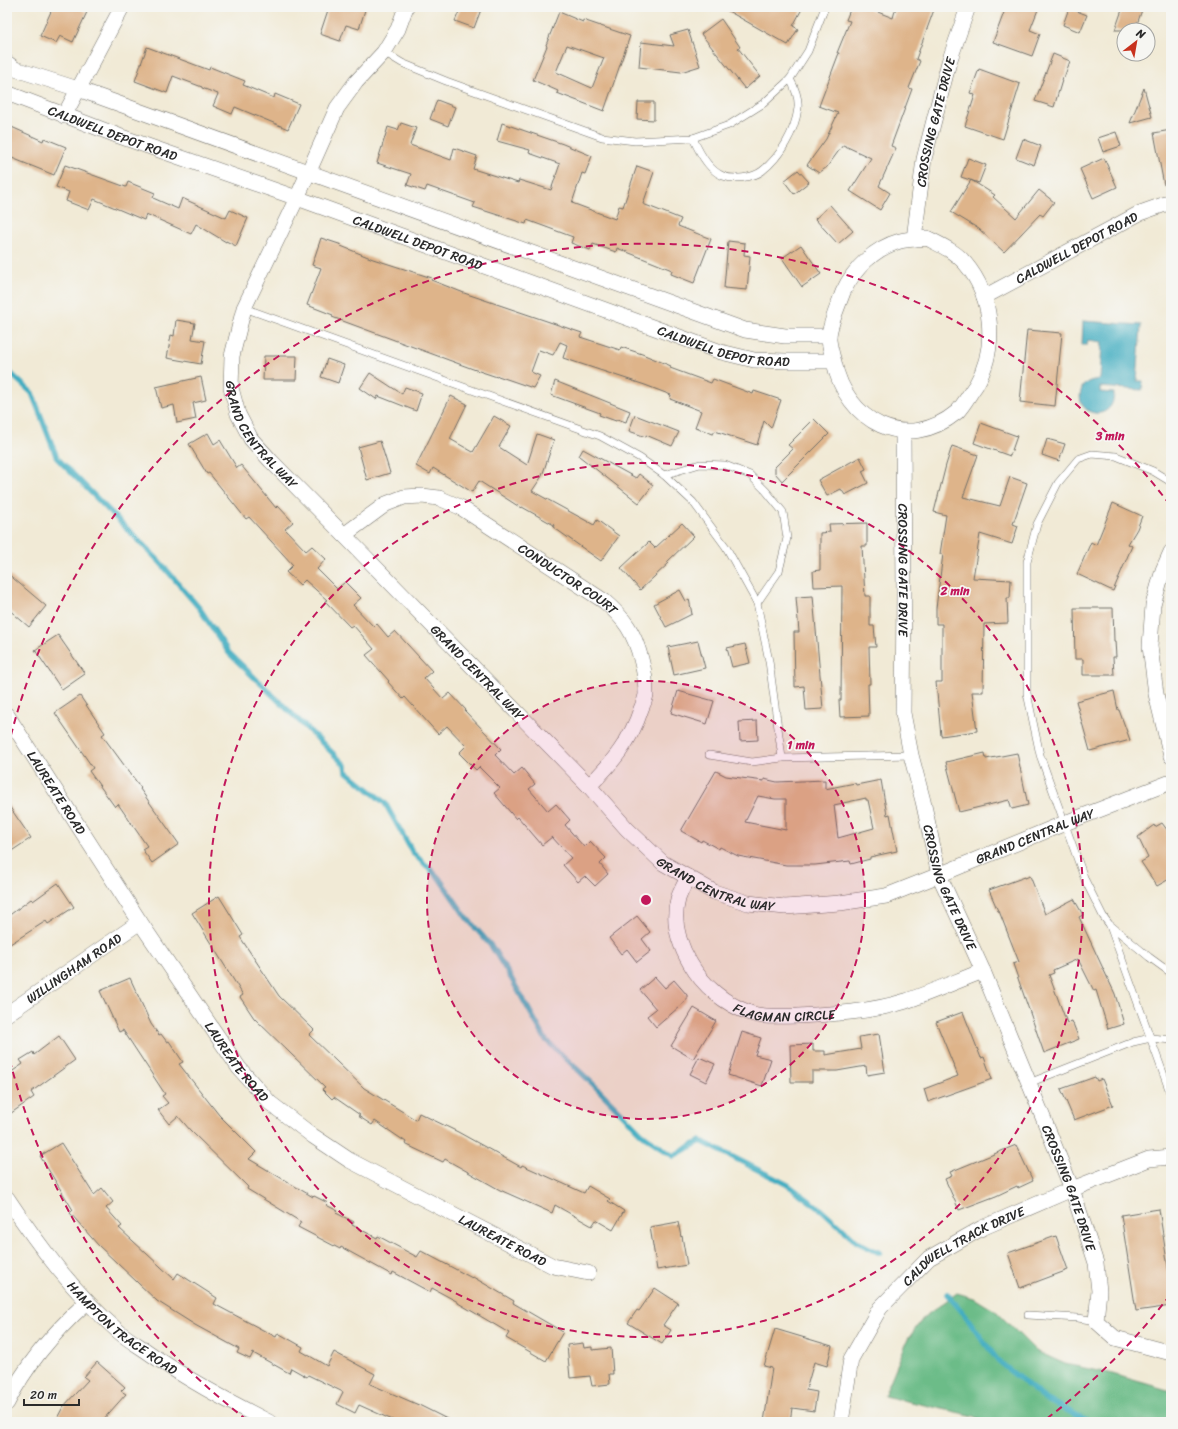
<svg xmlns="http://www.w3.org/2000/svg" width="1178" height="1429" font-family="Sriracha,sans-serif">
  <rect width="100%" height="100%" fill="#f6f6f2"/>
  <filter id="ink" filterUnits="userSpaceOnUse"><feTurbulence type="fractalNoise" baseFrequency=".025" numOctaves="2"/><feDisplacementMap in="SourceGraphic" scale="8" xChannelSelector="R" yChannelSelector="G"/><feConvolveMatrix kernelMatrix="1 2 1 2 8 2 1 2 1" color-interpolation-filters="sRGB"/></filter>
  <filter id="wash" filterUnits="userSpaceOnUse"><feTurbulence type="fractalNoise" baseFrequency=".012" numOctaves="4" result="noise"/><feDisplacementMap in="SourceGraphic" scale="16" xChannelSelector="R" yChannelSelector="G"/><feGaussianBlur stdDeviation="0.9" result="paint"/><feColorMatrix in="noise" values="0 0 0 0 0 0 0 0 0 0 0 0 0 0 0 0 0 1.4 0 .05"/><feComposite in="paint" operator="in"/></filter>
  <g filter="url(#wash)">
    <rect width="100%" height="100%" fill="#f1ead6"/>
    <polygon fill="#6cbc88" stroke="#4c745a" points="957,1293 974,1298 997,1312 1036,1351 1065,1364 1109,1373 1171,1391 1171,1422 987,1422 974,1416 884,1396 908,1339 924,1317"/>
    <path fill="#42adc1" stroke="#366c76" d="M1083,321L1141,325L1137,381H1143L1142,390L1100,387V392L1114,393C1114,424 1074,416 1081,391C1083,382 1091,380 1100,379L1102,342L1088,340L1087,345H1082Z"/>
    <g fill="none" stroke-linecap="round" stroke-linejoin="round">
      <g stroke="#42adc1" stroke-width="5.5">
        <polyline points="7,370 32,393 57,458 159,561 200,609 229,653 345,765 346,771 385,803 413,853 439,878 466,917 492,947 511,978 546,1040 593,1084 642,1134 673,1156 701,1141 788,1185 822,1210 857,1242 880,1253"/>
        <polyline points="947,1294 965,1315 998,1361 1045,1399 1090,1422"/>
      </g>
    </g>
    <g id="blocks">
      <g fill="#deb48a" fill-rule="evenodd">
        <polygon points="53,7 76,7 87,12 73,42 60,36 56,43 40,36"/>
        <polygon points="329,7 366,7 359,29 346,25 340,41 320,34"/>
        <polygon points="461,7 482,7 474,28 455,21"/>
        <polygon points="721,7 803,7 793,26 798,29 788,45"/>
        <polygon points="851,7 865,7 893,18 896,7 935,7 916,59 920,61 909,88 912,89 891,146 896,148 879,186 890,193 880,210 850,191 871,158 843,145 827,167 819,173 807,165 826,139 838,113 819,106 839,53 837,53 850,21 846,20"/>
        <polygon points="1006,7 1039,7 1030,30 1040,34 1032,56 993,42"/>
        <polygon points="1123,7 1143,7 1135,30 1115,30"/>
        <polygon points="1069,8 1087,15 1080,32 1063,25"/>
        <path d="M559,12L583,22V20L630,36L604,111L557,93L558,91L533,80L547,46L546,45ZM567,45L604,58L592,88L556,72Z"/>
        <polygon points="721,19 740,47 738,48 760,76 745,89 701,34"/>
        <polygon points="688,30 700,66 681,72 639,67 641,42 674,46 670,35"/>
        <polygon points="147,47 209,70 210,67 245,81 243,85 274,98 275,94 299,104 288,129 235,107 232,114 213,106 218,94 202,88 202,87 173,76 167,93 135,81"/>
        <polygon points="1053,54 1070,61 1064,78 1063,77 1054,107 1035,101"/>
        <polygon points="979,69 1020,84 1003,139 965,126 975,95 970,93"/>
        <polygon points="1144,88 1152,117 1130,123"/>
        <polygon points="437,100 455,107 448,126 430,119"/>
        <polygon points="638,102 654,102 654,120 637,119"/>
        <polygon points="401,123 416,128 410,145 451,160 454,148 477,156 473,169 518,183 519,180 551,190 560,164 529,153 530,150 497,141 502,123 563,144 592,156 585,174 582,173 572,203 615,219 619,206 623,207 637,166 654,172 643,204 681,219 678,226 711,239 694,283 671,274 672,270 617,248 616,252 593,244 590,250 571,243 573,237 527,220 526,224 473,207 475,203 427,186 425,191 407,185 411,174 377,163 388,127 398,130"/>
        <polygon points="7,125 43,141 44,138 66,147 54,175 7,156"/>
        <polygon points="1171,130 1171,184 1164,185 1154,133"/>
        <polygon points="1116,132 1121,146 1103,152 1098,138"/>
        <polygon points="1023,139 1041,146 1034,165 1016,158"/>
        <polygon points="968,158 986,165 979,183 961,177"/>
        <polygon points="1104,158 1117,187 1093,198 1080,169"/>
        <polygon points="65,165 126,187 128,182 155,193 153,198 178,209 182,198 226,218 230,210 248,218 236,246 226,241 226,242 196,224 191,234 146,214 144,220 94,199 89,210 66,201 69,192 56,187"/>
        <polygon points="798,170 809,182 794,194 784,181"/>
        <polygon points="971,180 995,195 993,197 1016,218 1039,190 1054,202 1043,216 1040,214 1004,252 979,229 951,212"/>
        <polygon points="830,205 853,231 838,244 815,219"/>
        <polygon points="321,238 342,245 341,246 373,259 432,278 431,280 464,293 582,333 580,337 620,350 621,347 642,354 671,366 670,368 711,383 713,379 753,394 754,391 781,400 771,428 764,421 757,445 715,431 713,434 695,427 701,411 670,399 671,395 645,385 563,358 567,345 560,342 553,355 539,350 531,372 540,376 533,388 498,376 497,377 473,369 332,317 333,315 307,305 321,268 312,265"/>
        <polygon points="728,241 745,243 744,255 750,256 747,290 724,288"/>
        <polygon points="801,245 821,274 802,287 782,258"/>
        <polygon points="176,320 195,323 192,339 205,341 201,364 167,358 171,335 174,336"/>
        <polygon points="1027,330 1062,333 1055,406 1020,402"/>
        <polygon points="264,356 297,356 296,380 263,380"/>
        <polygon points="327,359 344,365 338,383 321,377"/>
        <polygon points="370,373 402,394 405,387 422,393 416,411 378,396 376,399 360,388"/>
        <polygon points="201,377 206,400 193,403 196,419 177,423 174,405 161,408 156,387"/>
        <polygon points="555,381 630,411 626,422 617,419 616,421 599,415 600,413 551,395"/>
        <polygon points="451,396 467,404 450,439 473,452 494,416 511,426 499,447 527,465 537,434 554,440 542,476 532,491 594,525 597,520 619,536 601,561 553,527 554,525 522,507 521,508 479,481 472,492 433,468 430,474 416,466"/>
        <polygon points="635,415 679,432 672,446 646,435 646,437 629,431"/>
        <polygon points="814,419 829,434 782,481 775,473 775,467 793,449 788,445"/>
        <polygon points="981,423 1017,436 1010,456 974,443"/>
        <polygon points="208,433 214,444 220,440 237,468 241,465 276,508 278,506 293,522 285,529 306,551 312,546 326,559 317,569 337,589 345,582 361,598 353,605 374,627 377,624 388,637 395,631 432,671 424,678 443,699 450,693 466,710 465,711 501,749 495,755 514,775 522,768 535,784 529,789 548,811 556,804 570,820 565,825 584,847 590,841 606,858 600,864 608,874 595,886 585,876 578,882 563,865 571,858 552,837 542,845 518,817 516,819 494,793 500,788 479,767 476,770 459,753 466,746 447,726 438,734 405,697 403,699 388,682 389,681 366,655 374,649 353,625 350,627 325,601 327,600 305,580 300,585 286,572 293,565 249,517 246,519 209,473 207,474 189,444"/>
        <polygon points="1047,439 1065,444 1059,461 1042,455"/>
        <polygon points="380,441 390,473 367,480 358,447"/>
        <polygon points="952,446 978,455 963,497 1000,506 1010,477 1027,483 1013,524 1018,526 1012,544 980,534 973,578 1011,580 1010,598 1007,598 1008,623 984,624 983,692 972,692 977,731 941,736 936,682 942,682 942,624 936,624 936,608 943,554 940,554 946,515 934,512 946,465"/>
        <polygon points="583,449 636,478 639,474 653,485 639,503 579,456"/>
        <polygon points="860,457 866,469 862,471 868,483 845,495 841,489 827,496 818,480"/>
        <polygon points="1113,503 1142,516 1137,529 1128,544 1132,546 1113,591 1077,574 1091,542 1096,545"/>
        <polygon points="682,523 694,536 667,562 669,563 640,590 621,568 649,542 655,548"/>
        <polygon points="867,523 867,546 862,546 865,596 870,596 870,626 874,626 876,647 869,647 870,684 868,684 869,716 840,717 839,700 841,700 842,586 814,587 813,571 820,570 820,533 830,532 829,524"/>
        <polygon points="7,573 46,606 29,627 7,608"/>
        <polygon points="680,590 686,601 689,599 692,614 666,627 654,604"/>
        <polygon points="813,596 823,709 806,710 804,686 795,687 794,632 799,632 796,597"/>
        <polygon points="1074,608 1113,608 1114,641 1115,641 1116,657 1113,657 1114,675 1083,675 1083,659 1075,659"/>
        <polygon points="58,635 85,674 62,690 35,650"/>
        <polygon points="698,641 705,668 674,675 668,647"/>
        <polygon points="745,644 750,663 732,667 727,648"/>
        <polygon points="678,691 714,701 707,724 671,713"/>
        <polygon points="1114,691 1118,710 1119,710 1130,740 1090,751 1076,701"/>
        <polygon points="80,696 105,733 102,735 141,788 140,789 179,844 152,863 142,849 147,846 118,804 115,807 89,771 93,768 55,713"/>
        <polygon points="757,721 758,740 740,741 739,722"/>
        <polygon points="985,753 986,759 1017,753 1028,805 1012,809 1009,800 959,812 946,762"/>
        <path d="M716,771L726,776L764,781V779L777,782L825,780V789L855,783L856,785L881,780L887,815L890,814L897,851L870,857V859L851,864L850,861L815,865H786L738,856L720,847L719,849L702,840L701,842L681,831ZM758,796L775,799H786V830L745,822ZM866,798V800H868L874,828L838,838L834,805Z"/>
        <polygon points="7,803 31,838 7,854"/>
        <polygon points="1162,823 1171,835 1171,878 1157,886 1141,862 1148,858 1138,837 1154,825 1155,827"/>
        <polygon points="1030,876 1045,914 1074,899 1083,915 1079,917 1115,994 1124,1024 1108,1029 1096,990 1094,991 1078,959 1053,970 1054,973 1049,975 1067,1023 1072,1021 1079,1039 1044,1053 1013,964 1019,962 999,911 998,911 989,890 1025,877 1025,878"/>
        <polygon points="58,883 74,907 48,924 46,921 7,946 7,917 31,899 33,901"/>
        <polygon points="219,896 243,935 240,937 279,996 314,1030 309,1035 364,1088 416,1120 419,1113 458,1132 521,1167 522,1165 584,1193 588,1186 610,1199 608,1201 624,1211 613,1230 596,1220 592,1226 555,1205 552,1213 500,1190 445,1159 443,1162 405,1144 406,1142 375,1121 372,1125 358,1116 360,1115 334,1097 332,1099 322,1089 325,1087 254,1018 240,997 243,995 192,913"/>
        <polygon points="637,916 650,932 642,939 651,951 637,962 627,949 621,954 609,938"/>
        <polygon points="655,977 665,988 674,980 687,995 687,1000 656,1027 647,1016 656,1009 640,990"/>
        <polygon points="130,978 151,1024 159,1035 161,1034 167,1042 169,1041 183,1062 179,1064 219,1115 256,1152 249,1159 313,1197 314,1196 328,1203 326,1205 338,1211 336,1213 354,1222 352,1225 377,1238 378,1236 417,1257 421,1251 472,1278 473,1277 514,1301 513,1303 563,1332 546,1361 506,1338 509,1333 458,1303 458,1302 432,1288 430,1292 393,1272 392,1275 341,1247 340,1249 298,1227 301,1222 247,1189 248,1187 190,1130 178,1116 169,1124 158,1110 168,1103 162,1096 165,1094 123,1030 119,1032 100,991"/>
        <polygon points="694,1008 716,1021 693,1059 671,1046"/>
        <polygon points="963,1012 981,1058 984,1057 992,1079 928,1102 924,1089 958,1076 936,1022"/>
        <polygon points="742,1032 761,1038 755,1055 771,1059 762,1086 728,1075"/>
        <polygon points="879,1034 885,1072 867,1075 866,1066 837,1071 812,1071 812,1082 791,1082 790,1045 813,1044 813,1051 825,1051 825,1055 861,1049 859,1037"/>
        <polygon points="59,1036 75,1060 31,1092 34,1097 7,1116 7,1075 23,1064 20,1060 33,1052 34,1055"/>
        <polygon points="699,1057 715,1064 706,1082 690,1074"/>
        <polygon points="1095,1077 1097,1081 1102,1079 1113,1105 1074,1120 1061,1089"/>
        <polygon points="61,1143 94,1195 102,1188 113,1202 106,1208 122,1226 119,1228 174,1279 178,1273 217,1298 214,1304 276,1337 278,1333 303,1347 301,1351 327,1366 334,1352 375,1374 370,1384 421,1406 453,1422 397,1422 359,1405 355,1413 337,1404 343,1392 308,1375 307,1377 291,1368 289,1373 253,1353 250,1359 237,1353 239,1349 195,1325 157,1301 98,1245 70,1213 73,1210 40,1156"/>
        <polygon points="1016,1145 1033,1181 1018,1188 1017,1186 996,1196 959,1210 945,1179 952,1176 950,1172"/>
        <polygon points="1159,1209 1171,1287 1171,1306 1136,1311 1121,1215"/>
        <polygon points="678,1222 681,1237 682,1236 687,1265 657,1270 650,1227"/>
        <polygon points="1056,1236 1068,1270 1020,1288 1008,1253"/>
        <polygon points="655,1288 678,1303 663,1325 671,1330 662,1344 628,1323 637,1310 639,1311"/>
        <polygon points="775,1329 832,1346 827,1366 814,1362 806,1390 817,1392 814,1411 792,1408 790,1422 764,1422 772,1368 764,1366"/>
        <polygon points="583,1343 584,1348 592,1347 592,1350 611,1348 613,1374 609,1374 610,1384 592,1386 590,1376 570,1378 567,1345"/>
        <polygon points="97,1362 125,1387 121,1391 126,1394 101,1422 55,1422 63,1407 88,1380 84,1377"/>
      </g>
    </g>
  </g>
  <g filter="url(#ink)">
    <use href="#blocks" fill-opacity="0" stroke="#706e67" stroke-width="1"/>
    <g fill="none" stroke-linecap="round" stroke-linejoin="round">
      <defs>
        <g id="service">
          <polyline points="384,52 402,63 446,81 602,137 635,141 693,138 729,125 764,103 790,79 808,51 825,7"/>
          <path d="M693,138C699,152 708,170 723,176C733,180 753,178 762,171C780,157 795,132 798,108C799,98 795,88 790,79"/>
          <polyline points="244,308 600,436 640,458 664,475 693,502 726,547 757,603 769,661 782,758"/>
          <polyline points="664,475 700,464 725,465 750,475 766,491 783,512 787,538 779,571 757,603"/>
          <polyline points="1171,482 1153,471 1116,456 1092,454 1078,459 1058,483 1037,524 1027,562 1027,693 1040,755 1085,880 1103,916 1109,924 1149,957 1171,973"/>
          <polyline points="709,755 752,762 782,758 911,755"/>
          <polyline points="1110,926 1171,1095"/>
          <polyline points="1029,1083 1133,1042 1151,1038 1171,1040"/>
          <polyline points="1028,1315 1078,1318 1096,1321"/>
        </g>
        <g id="minor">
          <path id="s1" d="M406,7L398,29L384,52L356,82L337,108L297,198L244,308L232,356L231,388L238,414L251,439L271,461L344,535L589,786L627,829L663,863L714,892L748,903L785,907L840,903L886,896L939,875L1065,823L1171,782"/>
          <polyline points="7,63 15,69 78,89 745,330 785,336 829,336"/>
          <path id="s2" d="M7,93L119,136L297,198L721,352L754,360L786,361H833"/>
          <polyline points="64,116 122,7"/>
          <path d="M927,238C940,245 955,251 965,263C993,296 998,347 976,385C970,393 964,405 957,412C906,454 846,422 834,362C832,354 828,343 829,335C831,321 838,306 843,292C854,268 875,248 900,241C908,239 918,239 927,238Z"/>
          <path id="s3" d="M914,239L924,159L949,62L968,7"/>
          <path id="s4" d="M984,297L1140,213L1171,202"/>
          <path id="s5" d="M903,432L904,593L903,713L911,755L923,801L939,875L983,971L1029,1083L1072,1189L1087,1235L1096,1263L1099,1291L1096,1321L1115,1338L1171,1353"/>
          <path id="s6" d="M344,535L386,504L404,497L422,496L439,498L460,507L604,601C625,619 634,632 641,659C644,670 646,683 646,695C645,700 643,705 641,709C631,741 612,763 589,786"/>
          <polyline points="1171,552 1163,570 1153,605 1150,646 1156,694 1171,756"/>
          <path id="s7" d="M7,715L140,922L239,1068L270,1103L313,1136L349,1160L553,1266L588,1273"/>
          <path id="s8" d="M688,877C685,884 680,892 678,899C672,921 679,944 690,963C703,986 725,1004 750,1013C764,1018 783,1016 798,1016C835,1014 871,1012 906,1001C932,992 957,981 983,971"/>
          <path id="s9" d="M7,1014L140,922"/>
          <path id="s10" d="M7,1198C39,1246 74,1293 118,1331C126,1338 136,1344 145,1350C184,1378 226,1400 269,1422"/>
          <path d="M7,1403C26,1364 55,1331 87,1302"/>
          <path id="s11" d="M841,1422L851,1359L880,1308L929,1258L982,1228L1072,1189L1149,1159L1171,1157"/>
        </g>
      </defs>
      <use href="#service" stroke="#706e67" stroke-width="8"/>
      <use href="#minor" stroke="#706e67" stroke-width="16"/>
      <use href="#service" stroke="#fff" stroke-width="7"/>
      <use href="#minor" stroke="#fff" stroke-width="15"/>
    </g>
  </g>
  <circle cx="646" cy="900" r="219" fill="#c2185b" fill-opacity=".12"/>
  <g fill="none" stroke="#c2185b" stroke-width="2" stroke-dasharray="7 5">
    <circle cx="646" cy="900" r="219"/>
    <circle cx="646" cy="900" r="437"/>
    <path d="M1170 1295A656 656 0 0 1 1045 1420M247 1420A656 656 0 0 1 8 1053M8 747A656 656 0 0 1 1170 505"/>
  </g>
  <g text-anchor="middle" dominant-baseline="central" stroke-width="3.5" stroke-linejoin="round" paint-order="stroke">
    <g font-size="13" fill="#2b2b2b" stroke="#f6f6f2">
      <text stroke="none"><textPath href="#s3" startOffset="119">CROSSING GATE DRIVE</textPath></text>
      <text stroke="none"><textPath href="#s2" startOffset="113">CALDWELL DEPOT ROAD</textPath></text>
      <text stroke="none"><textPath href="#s2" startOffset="437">CALDWELL DEPOT ROAD</textPath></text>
      <text stroke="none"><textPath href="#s4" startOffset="105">CALDWELL DEPOT ROAD</textPath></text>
      <text stroke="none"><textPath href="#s2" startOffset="761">CALDWELL DEPOT ROAD</textPath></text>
      <text stroke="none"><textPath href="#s1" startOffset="482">GRAND CENTRAL WAY</textPath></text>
      <text stroke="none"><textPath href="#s5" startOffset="138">CROSSING GATE DRIVE</textPath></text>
      <text stroke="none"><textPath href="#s6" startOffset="259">CONDUCTOR COURT</textPath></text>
      <text stroke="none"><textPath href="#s1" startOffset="806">GRAND CENTRAL WAY</textPath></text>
      <text stroke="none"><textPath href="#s7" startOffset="92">LAUREATE ROAD</textPath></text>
      <text stroke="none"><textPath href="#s1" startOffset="1466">GRAND CENTRAL WAY</textPath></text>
      <text stroke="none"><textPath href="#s1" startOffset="1130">GRAND CENTRAL WAY</textPath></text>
      <text stroke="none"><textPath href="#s5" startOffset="462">CROSSING GATE DRIVE</textPath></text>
      <text stroke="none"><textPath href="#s9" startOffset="81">WILLINGHAM ROAD</textPath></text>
      <text stroke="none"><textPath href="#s8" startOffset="205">FLAGMAN CIRCLE</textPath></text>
      <text stroke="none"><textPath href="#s7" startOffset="416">LAUREATE ROAD</textPath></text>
      <text stroke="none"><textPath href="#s5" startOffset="786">CROSSING GATE DRIVE</textPath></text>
      <text stroke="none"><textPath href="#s7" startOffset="740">LAUREATE ROAD</textPath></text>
      <text stroke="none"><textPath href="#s11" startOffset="228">CALDWELL TRACK DRIVE</textPath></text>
      <text stroke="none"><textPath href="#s10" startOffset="175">HAMPTON TRACE ROAD</textPath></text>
    </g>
  </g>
  <circle cx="646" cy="900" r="6" fill="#c2185b" stroke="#f6f6f2" stroke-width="2"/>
  <g font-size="12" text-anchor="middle" font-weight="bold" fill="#c2185b" stroke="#f6f6f2" stroke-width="3.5" stroke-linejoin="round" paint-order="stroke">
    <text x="1110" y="440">3 min</text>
    <text x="955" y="595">2 min</text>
    <text x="801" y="749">1 min</text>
  </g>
  <rect width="1178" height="1429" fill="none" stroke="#f6f6f2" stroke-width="24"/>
  <g transform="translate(1136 42) rotate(31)"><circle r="19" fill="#f6f6f2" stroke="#a5a5a2"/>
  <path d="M0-3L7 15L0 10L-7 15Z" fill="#c8321e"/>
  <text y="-6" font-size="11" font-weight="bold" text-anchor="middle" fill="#2b2b2b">N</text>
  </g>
  <path d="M24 1399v6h55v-6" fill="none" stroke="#2b2b2b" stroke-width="2"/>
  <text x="30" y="1399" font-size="12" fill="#2b2b2b" stroke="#f6f6f2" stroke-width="3" paint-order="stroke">20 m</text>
</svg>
